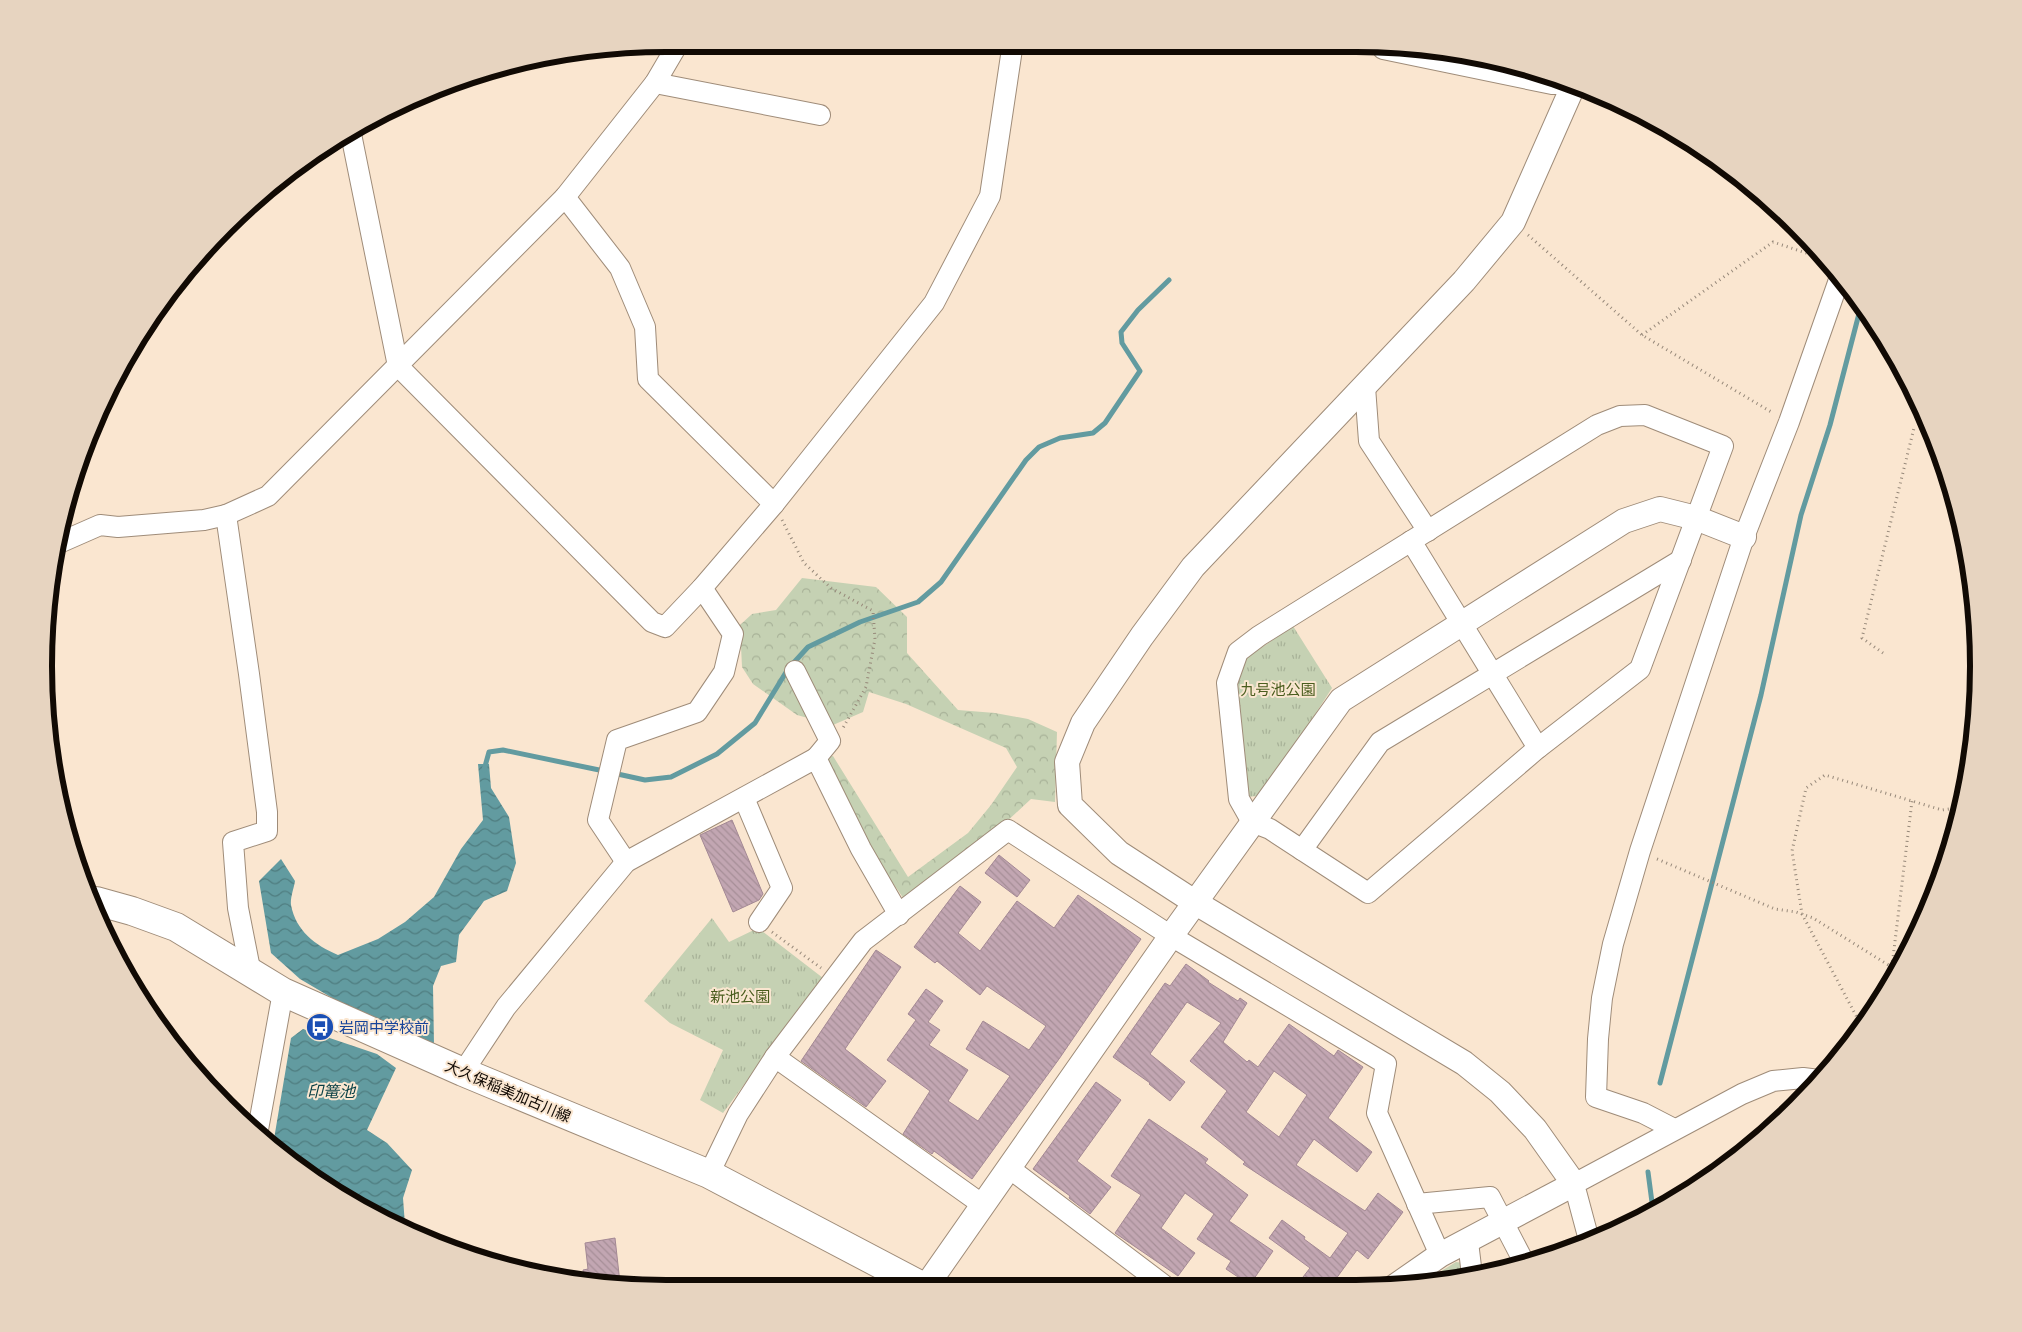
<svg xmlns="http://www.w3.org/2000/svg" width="2022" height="1332" font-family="Montserrat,'Noto Sans JP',sans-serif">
  <defs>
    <pattern id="forest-crowns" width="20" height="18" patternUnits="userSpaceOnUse" patternTransform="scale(1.25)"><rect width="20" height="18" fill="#c5d1b3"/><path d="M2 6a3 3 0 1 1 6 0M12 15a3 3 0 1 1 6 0" fill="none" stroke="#a8b298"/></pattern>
    <pattern id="park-tufts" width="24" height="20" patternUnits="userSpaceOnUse" patternTransform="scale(1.25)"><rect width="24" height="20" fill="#c5d1b3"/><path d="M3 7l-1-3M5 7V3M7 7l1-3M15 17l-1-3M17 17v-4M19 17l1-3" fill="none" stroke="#a8b298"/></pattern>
    <pattern id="water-waves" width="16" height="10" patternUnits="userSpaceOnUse" patternTransform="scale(1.25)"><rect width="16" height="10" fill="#629ba0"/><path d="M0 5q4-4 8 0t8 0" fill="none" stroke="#4f7d80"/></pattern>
    <pattern id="building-back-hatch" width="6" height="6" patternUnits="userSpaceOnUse" patternTransform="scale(1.25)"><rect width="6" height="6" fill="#c2a6b2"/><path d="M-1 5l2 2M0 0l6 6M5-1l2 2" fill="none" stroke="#a68e97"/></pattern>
  </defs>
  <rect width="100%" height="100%" fill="#fae6d0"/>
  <polygon fill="url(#forest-crowns)" points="802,578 876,587 907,617 907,653 958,710 995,713 1028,719 1057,732 1055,802 1031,799 1003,825 906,902 879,863 846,809 826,757 833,756 908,877 968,833 991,805 1017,767 1006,748 906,704 869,692 863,712 833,725 797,715 753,684 742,667 740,625 752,614 776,610"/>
  <g fill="url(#park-tufts)">
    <polygon points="1293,626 1332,688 1265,792 1257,796 1248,797 1234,697 1242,661"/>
    <polygon points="712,918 729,942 758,928 823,978 723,1113 700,1100 723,1050 670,1023 644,1001"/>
    <polygon points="1456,1262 1463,1263 1468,1275 1422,1283"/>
  </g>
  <g fill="url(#water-waves)">
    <path d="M478,764H489L491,788L509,817L516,863L507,891L484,901L459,935L456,962L441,966L433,986L434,1045L334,999L300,979L271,953L259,881L281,859L295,881C294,888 290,898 291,905C296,931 315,945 338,955L378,939L405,922L434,897L461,849L483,820Z"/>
    <polygon points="303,1029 377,1054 396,1068 367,1130 387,1143 412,1170 403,1198 405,1225 441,1243 456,1245 461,1253 391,1224 273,1145 291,1038"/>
  </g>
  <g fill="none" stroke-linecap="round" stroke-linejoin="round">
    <g stroke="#629ba0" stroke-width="5">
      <polyline points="484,770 489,752 503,750 604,771"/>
      <polyline points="613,773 645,780 671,777 717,754 755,723 788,669 808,647 860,622 918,602 941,582 1026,460 1039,447 1060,438 1093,433 1105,423 1140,371 1122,343 1121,332 1138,310 1169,280"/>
      <polyline points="1660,1083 1761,695 1801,515 1830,425 1861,306"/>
      <polyline points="1648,1172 1653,1210"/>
    </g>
  </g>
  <g fill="url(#building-back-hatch)" stroke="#a38894" fill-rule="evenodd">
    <polygon points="732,820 763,894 759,900 733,912 700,835"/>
    <polygon points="999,855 1030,880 1017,897 985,873"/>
    <polygon points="960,886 981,902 958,933 980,951 1017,901 1054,928 1078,895 1141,939 1059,1059 972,1179 934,1151 932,1154 903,1134 930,1091 887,1060 916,1020 908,1014 926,989 943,1001 928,1022 940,1030 929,1045 968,1070 948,1101 978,1121 1010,1076 966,1049 983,1021 1029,1050 1046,1026 987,986 980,995 937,961 935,963 914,947"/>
    <polygon points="876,950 901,967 845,1049 886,1081 866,1107 801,1061"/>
    <path d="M1186,964L1209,981L1208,982L1238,1001L1240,998L1247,1003L1223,1042L1247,1062L1249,1060L1258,1067L1289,1024L1334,1056L1338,1050L1363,1067L1328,1118L1372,1152L1357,1172L1314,1139L1296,1165L1365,1211L1378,1193L1403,1212L1368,1259L1357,1250L1330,1287L1296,1286L1310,1268L1269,1238L1282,1220L1305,1237L1304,1239L1330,1258L1348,1233L1243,1164L1245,1162L1201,1127L1227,1091L1190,1061L1221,1023L1187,1002L1150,1054L1185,1082L1170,1101L1149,1084L1150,1083L1113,1057L1165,983L1170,986ZM1274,1071L1307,1095L1279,1137L1246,1112Z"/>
    <polygon points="1096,1082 1121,1100 1077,1161 1111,1187 1090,1214 1069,1198 1070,1196 1033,1169"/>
    <polygon points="1149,1119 1208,1159 1205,1163 1248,1195 1229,1221 1273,1251 1249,1286 1232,1286 1238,1277 1226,1269 1231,1261 1197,1239 1214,1214 1185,1193 1161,1228 1195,1253 1178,1276 1115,1233 1141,1195 1111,1176"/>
    <polygon points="615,1238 620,1283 585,1283 583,1270 588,1269 585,1243"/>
  </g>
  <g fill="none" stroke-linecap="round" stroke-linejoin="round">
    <defs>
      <g id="minor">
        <polyline points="1383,49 1552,84 1574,84"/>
        <polyline points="655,83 820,115"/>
        <polyline points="351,134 398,366 652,622 665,627 702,588 774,504 934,303 990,196 1012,49"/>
        <polyline points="565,197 620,268 645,327 648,379 774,504"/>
        <polyline points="1365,387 1369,441 1428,531"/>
        <polygon points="1645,415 1723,446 1640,669 1538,748 1368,893 1270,829 1252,822 1239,799 1227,683 1238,652 1259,636 1597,425 1620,416"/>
        <polyline points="226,515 249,674 267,812 267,831 233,842 238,908 251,974"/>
        <polyline points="1411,541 1538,748"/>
        <polyline points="59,543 100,525 118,527 204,520 226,515 268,496 565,197 655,83 675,49"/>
        <polyline points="795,671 830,741 816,758"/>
        <polyline points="744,798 782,888 759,922"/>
        <polyline points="1302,850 1380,742 1681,560"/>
        <polyline points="626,862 598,820 617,740 697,712 724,672 733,634 702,588"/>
        <polyline points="775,1057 983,1205"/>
        <polyline points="463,1072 506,1007 626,862 816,758 861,849 899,915"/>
        <polyline points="1674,1129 1643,1113 1596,1097 1598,1039 1602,998 1613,944 1640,851 1744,537 1789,422 1840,277"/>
        <polyline points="257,1135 283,992"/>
        <polyline points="1009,1168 1165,1286"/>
        <polyline points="709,1174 738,1114 775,1057 863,941 1008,830 1171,936 1386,1064 1377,1113 1440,1255"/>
        <polyline points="1417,1204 1490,1197 1525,1264"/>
        <polyline points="1589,1240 1574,1184 1742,1094 1773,1081 1803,1078 1819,1080"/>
        <polyline points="1468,1242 1472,1275"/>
      </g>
      <g id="tertiary">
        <polyline points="927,1285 1171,936 1341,700 1624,521 1660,509 1696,518 1744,537"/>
        <polyline points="1394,1287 1440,1255 1574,1184 1535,1129 1500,1092 1464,1063 1196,903 1119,853 1070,805 1067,762 1083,723 1142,636 1193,567 1464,281 1513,222 1574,84"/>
      </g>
      <polyline id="secondary" points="96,901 132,911 176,927 283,992 463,1072 709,1174 920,1285"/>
    </defs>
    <use href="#minor" stroke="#9f8c79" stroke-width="22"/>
    <use href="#tertiary" stroke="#9f8c79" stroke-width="26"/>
    <use href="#secondary" stroke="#9f8c79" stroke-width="30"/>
    <g stroke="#968879" stroke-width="3" stroke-dasharray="1 4" stroke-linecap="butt">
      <polyline points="1528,235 1642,335 1773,413"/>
      <polyline points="1642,335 1773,242 1824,259"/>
      <polyline points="782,520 804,563 831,588 873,611 875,639 866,687 843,728"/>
      <polyline points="1883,653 1862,638 1914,428"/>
      <polyline points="1657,859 1775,909 1796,912 1813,918 1898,971"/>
      <polyline points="772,932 821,968"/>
      <polyline points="1892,966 1912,801"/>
      <polyline points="1861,1025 1802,914 1792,851 1806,788 1825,775 1942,810 1956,808 1961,799"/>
    </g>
    <use href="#minor" stroke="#fff" stroke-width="20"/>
    <use href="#tertiary" stroke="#fff" stroke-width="24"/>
    <use href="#secondary" stroke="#fff" stroke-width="28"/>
  </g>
  <defs>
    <symbol id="bus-disc" viewBox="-11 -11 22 22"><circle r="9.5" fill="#1a4fb4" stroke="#fae6d0"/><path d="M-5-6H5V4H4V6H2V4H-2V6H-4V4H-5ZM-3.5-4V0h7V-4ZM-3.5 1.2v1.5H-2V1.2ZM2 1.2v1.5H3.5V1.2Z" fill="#fff"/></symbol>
  </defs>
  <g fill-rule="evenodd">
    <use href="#bus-disc" x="304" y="1011" width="32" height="32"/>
  </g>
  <g text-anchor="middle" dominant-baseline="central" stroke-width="4" stroke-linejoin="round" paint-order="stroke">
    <g font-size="15" fill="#4a5d1e" stroke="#fae6d0">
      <text x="1278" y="689">九号池公園</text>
      <text x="740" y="996">新池公園</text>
    </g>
    <g font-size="15" fill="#164399" stroke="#fae6d0" text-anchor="start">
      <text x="339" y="1027">岩岡中学校前</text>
    </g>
    <g font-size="15" fill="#110a04" stroke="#fae6d0">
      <text transform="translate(508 1091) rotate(23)">大久保稲美加古川線</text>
    </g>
    <g font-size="16" font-style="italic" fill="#063e43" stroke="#fae6d0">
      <text x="331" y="1091">印篭池</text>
    </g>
  </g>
  <path d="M0 0H2022V1332H0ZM666 52H1356A614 614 0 0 1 1970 666V666A614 614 0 0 1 1356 1280H666A614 614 0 0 1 52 666V666A614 614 0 0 1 666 52Z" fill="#e7d4c0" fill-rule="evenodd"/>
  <path fill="none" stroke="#110a04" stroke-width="6" d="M666 52H1356A614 614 0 0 1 1970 666V666A614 614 0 0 1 1356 1280H666A614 614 0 0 1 52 666V666A614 614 0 0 1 666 52Z"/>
</svg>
